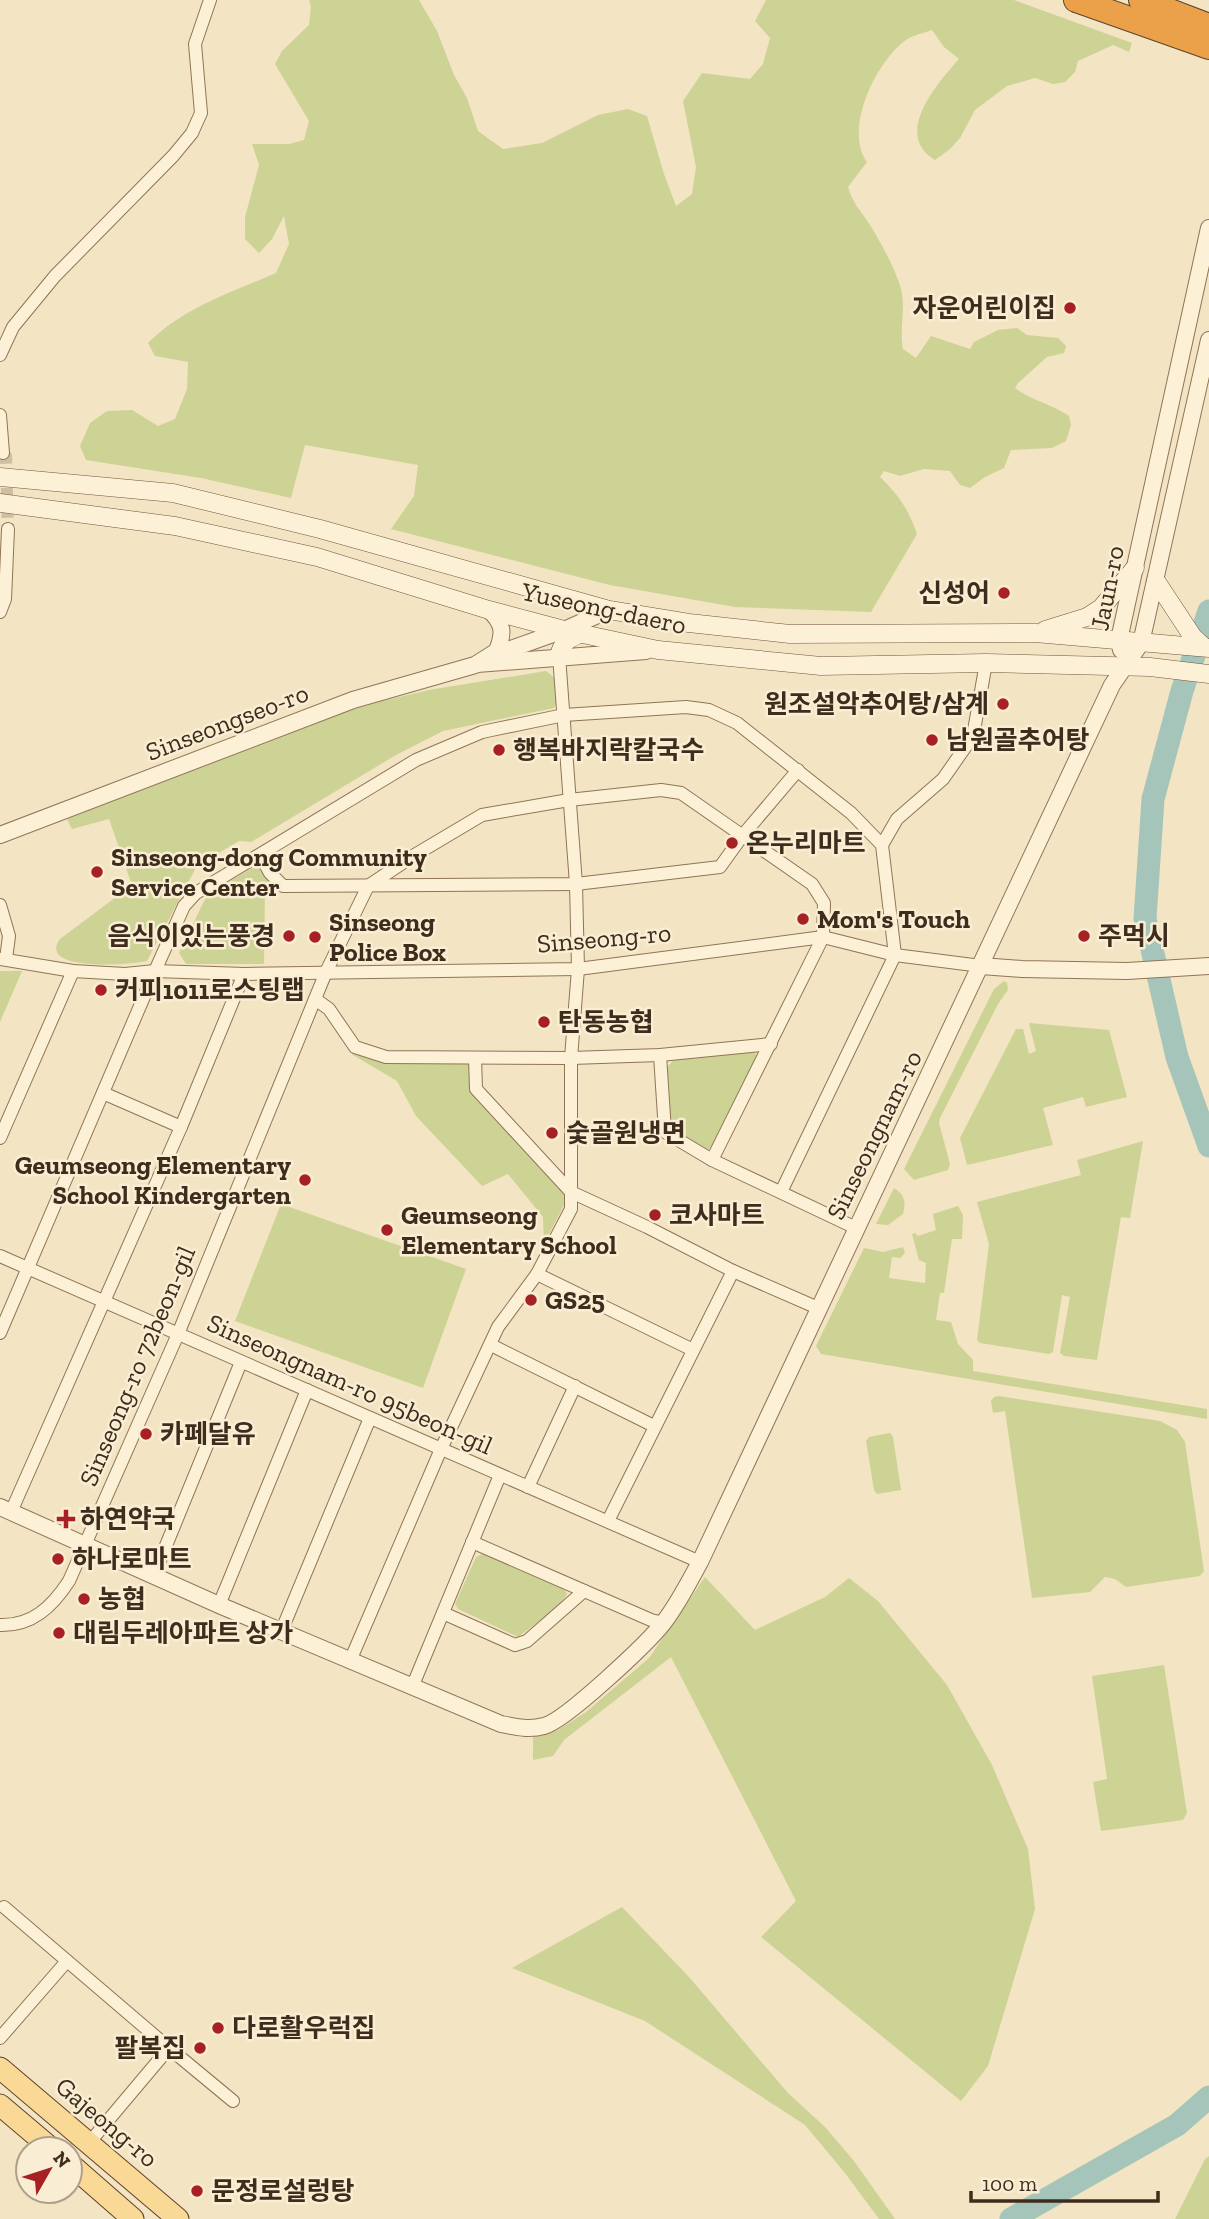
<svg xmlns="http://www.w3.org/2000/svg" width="1209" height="2219" font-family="'Zilla Slab','Noto Sans KR',serif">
  <rect width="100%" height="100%" fill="#f3e4c3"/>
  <g fill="#cdd395">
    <path d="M309,0H419L437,31L454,75L467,98L478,131L503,149L542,143L598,115L628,109L647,116L664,174L676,206L692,194L696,167L683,101L702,73L750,79L763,64L770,38L755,21L766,0H1014L1132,43L1129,52L1113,45L1078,61L1075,72L1065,82L1053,84L1035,78L1007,86L975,110L960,138L950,149L935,160C892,134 938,83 959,59L944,47L932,30C924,33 913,35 906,40C876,61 843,130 867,162L848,187C854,206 860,209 870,225C880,241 896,270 901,289C906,309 899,329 903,349L916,358L931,336L970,349L974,342L998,330L1017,328L1027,335L1058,338L1066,346L1064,353L1047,357L1018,383L1015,388C1032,401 1052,404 1069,416L1071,425L1066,441L1052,448L1011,450L1004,468L985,477L970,488L960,485L950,471L924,469L900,476L884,471L880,477C898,494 909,510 917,534L871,612L735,607L610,585L391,529L414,496L418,465L305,445L291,498L201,478L86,460L80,446L90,423L107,411L132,410L158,426L175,419L187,389L188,362L155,356L148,343C184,307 230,293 276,273L289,244L284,216L272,239L259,253L245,239V217L259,165L252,144H289L304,140L309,121L275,64L282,51L309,25L311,6Z"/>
    <path d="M546,671L557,680L558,702L554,708L443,731L396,755L251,842L239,841L217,854L209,852L202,856L147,961C131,965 36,972 60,939L132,885L109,819L72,829L67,819L335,715L382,701L429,690Z"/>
    <polygon points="260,863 272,882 265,887 264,964 186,964 179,953 204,901 212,892"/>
    <polygon points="0,971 22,971 0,1022"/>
    <polygon points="1004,981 1007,983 1008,990 998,1004 940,1118 939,1123 950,1164 948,1170 914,1180 904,1169 994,989"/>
    <polygon points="1029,1023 1109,1030 1127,1097 1086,1107 1083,1097 1043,1108 1053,1145 967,1165 960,1138 1016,1029 1023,1029 1029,1054 1036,1051"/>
    <polygon points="335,1027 355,1050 466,1062 472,1068 472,1092 565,1194 565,1203 544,1244 543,1217 508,1174 482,1186 416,1116 397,1081 353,1055"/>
    <polygon points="751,1050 756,1054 757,1060 714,1147 705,1150 670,1128 666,1069 675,1058"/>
    <polygon points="1143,1141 1130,1218 1121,1217 1097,1360 1064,1356 1060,1353 1070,1297 1062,1295 1053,1352 1049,1354 980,1343 977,1340 989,1244 977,1202 1081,1175 1077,1160"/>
    <path d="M894,1188C905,1195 906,1202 903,1214L888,1225L876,1224Z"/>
    <polygon points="281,1204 466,1269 423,1388 235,1321"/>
    <polygon points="958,1206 963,1215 962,1239 952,1239 944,1293 940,1293 936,1320 951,1322 958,1344 973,1360 973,1371 1207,1409 1207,1419 821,1354 816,1346 864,1248 883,1252 903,1247 905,1253 900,1258 892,1257 889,1278 925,1283 926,1263 919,1260 912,1234 915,1233 918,1236 936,1230 933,1214"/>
    <polygon points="999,1396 1160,1421 1177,1430 1185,1442 1204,1571 1200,1576 1126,1587 1115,1579 1105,1577 1090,1592 1032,1598 1005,1411 993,1413 991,1401 994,1397"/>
    <polygon points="890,1433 893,1437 901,1490 877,1494 874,1490 866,1441 869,1437"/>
    <polygon points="482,1554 564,1589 567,1594 558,1607 518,1637 458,1609 455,1604 476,1557"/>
    <polygon points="705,1577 755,1630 825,1597 849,1578 878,1601 947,1685 992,1765 1028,1849 1035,1909 988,2066 961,2101 761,1937 796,1901 671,1657 564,1740 553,1756 533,1760 533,1735 558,1730 586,1712 649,1658"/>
    <polygon points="1164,1665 1187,1813 1183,1820 1101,1831 1093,1782 1107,1779 1092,1676"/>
    <polygon points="622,1907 689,1977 788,2093 825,2127 854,2161 895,2219 879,2219 845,2173 805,2125 645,2021 512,1968"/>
    <polygon points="1209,2156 1209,2219 1175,2219 1205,2159"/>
  </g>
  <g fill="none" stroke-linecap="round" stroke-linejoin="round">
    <g stroke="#a5c5bb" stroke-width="23">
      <polyline points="1209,611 1182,691 1153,799 1145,919 1177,1057 1209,1146"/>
      <polyline points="1011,2219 1177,2125 1209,2097"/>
    </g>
    <polyline stroke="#cfbfa2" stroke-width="12" stroke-dasharray="12 6" stroke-linecap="butt" points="3,453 6,456 8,529"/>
    <defs>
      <g id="minor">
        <polyline points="0,355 13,327 55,276 173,156 192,133 201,113 195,44 210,0"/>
        <polyline points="0,415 3,453"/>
        <polyline points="0,612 5,599 8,529"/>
        <polyline points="882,845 897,819 943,779 973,736 986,663"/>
        <polyline points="260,855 270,873 283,886 576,884 720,867 743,835 798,770"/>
        <polyline points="0,905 9,936 6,959"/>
        <polyline points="0,959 73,971 125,974 155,971 244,974 578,969 823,937 895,955 981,966"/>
        <polyline points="315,999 329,1009 355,1047 386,1057 571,1058 660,1055 771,1044"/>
        <polyline points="660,1055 665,1132 712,1160 856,1228"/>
        <polyline points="475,1058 476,1089 571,1192 647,1227 733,1271 818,1308"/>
        <polyline points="103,1093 181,1127"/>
        <polyline points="0,1138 73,971"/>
        <polyline points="0,1256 700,1562"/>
        <polyline points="537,1274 693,1350"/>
        <polyline points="0,1333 155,971 184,906 196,893 416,760 482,732 564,715 686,707 709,710 737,723 851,813 882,845 895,955 781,1192"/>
        <polyline points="491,1345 654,1426"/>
        <polyline points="528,1487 575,1386"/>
        <polyline points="11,1512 181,1127 244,974"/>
        <polyline points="608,1521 733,1271"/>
        <polyline points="472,1542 651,1620 664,1623"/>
        <polyline points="154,1575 241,1362"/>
        <polyline points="219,1605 307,1390"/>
        <polyline points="443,1613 515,1645 527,1641 584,1591"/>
        <path d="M0,1625C32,1626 52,1607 69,1581L178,1334L326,972L368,886L413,856L482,815L569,800L661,790L681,793L812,884L824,903L823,937L712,1160"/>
        <polyline points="281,1632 370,1418"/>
        <polyline points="350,1661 441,1449 498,1327 537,1274 571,1209 571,1058 578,969 576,884 559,656"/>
        <polyline points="413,1685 500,1475"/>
        <polyline points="4,1907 169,2048 89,2143"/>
        <polyline points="0,2038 67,1961"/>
        <polyline points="169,2048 233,2101"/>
      </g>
      <g id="tertiary">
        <path d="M489,610C504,624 504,633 497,651"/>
        <polyline points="1121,650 1119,640 1209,228"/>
        <polyline points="477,664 646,651"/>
        <polyline points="0,835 353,700 475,665 497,651 508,650 564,630 609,610"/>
        <polyline points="981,966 1022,969 1127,971 1209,966"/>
        <path d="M0,1507L219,1605L501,1724C516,1727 529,1730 544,1726C565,1721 649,1642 664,1622C678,1604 689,1582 700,1562L1112,685L1141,643L1209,340"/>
      </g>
      <g id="secondary">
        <polyline points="0,477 173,493 320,529 609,610 689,623 790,634 1035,633 1209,648"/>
        <polyline points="0,503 175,526 317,557 489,610 564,630 658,650 821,666 986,663 1150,667 1209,674"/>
        <polyline points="1156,581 1193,637 1204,647"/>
        <polyline points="1045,630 1087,617 1101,608 1135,568"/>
        <path d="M559,656C562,642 569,638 582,633"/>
      </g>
      <g id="primary">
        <polyline points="0,2068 178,2219"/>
        <polyline points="0,2105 52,2149"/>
        <polyline points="70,2164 133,2219"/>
      </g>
      <g id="motorway">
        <polyline points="1076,0 1209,47"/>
        <polyline points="1141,0 1209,26"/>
      </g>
    </defs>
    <use href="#minor" stroke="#907457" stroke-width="14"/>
    <use href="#tertiary" stroke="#907457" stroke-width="18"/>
    <use href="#secondary" stroke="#72553a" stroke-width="19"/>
    <use href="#primary" stroke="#5d422c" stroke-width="23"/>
    <use href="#motorway" stroke="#5d422c" stroke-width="26"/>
    <use href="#minor" stroke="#fcf1d7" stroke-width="12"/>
    <use href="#tertiary" stroke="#fcf1d7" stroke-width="16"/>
    <use href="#secondary" stroke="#fcf1d7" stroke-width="18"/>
    <use href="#primary" stroke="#fad997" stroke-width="21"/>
    <use href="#motorway" stroke="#eba14a" stroke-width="24"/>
  </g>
  <g fill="#a62024" stroke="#f9eed3" stroke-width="2.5">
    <circle cx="1070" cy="308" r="7"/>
    <circle cx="1004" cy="593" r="7"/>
    <circle cx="1003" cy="704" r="7"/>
    <circle cx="932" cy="740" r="7"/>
    <circle cx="499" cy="750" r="7"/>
    <circle cx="732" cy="843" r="7"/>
    <circle cx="97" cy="872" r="7"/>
    <circle cx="803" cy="919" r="7"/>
    <circle cx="289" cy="936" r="7"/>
    <circle cx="1084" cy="936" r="7"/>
    <circle cx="315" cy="937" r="7"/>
    <circle cx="101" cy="990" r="7"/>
    <circle cx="544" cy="1022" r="7"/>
    <circle cx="552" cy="1133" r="7"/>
    <circle cx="305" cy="1180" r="7"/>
    <circle cx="655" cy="1215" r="7"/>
    <circle cx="387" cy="1230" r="7"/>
    <circle cx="531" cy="1300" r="7"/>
    <circle cx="146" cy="1434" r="7"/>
    <path d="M62.5 1508.5h7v7h7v7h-7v7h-7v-7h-7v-7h7z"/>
    <circle cx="58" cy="1559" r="7"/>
    <circle cx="84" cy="1599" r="7"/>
    <circle cx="59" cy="1633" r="7"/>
    <circle cx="218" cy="2028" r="7"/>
    <circle cx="200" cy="2048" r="7"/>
    <circle cx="197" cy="2191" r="7"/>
  </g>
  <g text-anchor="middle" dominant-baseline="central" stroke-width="5" stroke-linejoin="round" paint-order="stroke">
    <g font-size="26" font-weight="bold" fill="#3e2c1d" stroke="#f9eed3" text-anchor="start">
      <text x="1056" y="308" text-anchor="end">자운어린이집</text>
      <text x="990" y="593" text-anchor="end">신성어</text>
      <text x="989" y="704" text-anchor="end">원조설악추어탕/삼계</text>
      <text x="946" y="740">남원골추어탕</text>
      <text x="513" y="750">행복바지락칼국수</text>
      <text x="746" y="843">온누리마트</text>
      <text x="111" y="857">Sinseong-dong Community<tspan x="111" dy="30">Service Center</tspan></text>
      <text x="817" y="919">Mom's Touch</text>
      <text x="329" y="922">Sinseong<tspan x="329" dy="30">Police Box</tspan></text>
      <text x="275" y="936" text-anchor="end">음식이있는풍경</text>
      <text x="1098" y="936">주먹시</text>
      <text x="115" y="990">커피1011로스팅랩</text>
      <text x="558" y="1022">탄동농협</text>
      <text x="566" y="1133">숯골원냉면</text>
      <text x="291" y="1165" text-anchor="end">Geumseong Elementary<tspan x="291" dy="30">School Kindergarten</tspan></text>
      <text x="401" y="1215">Geumseong<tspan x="401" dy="30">Elementary School</tspan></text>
      <text x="669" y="1215">코사마트</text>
      <text x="545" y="1300">GS25</text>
      <text x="160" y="1434">카페달유</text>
      <text x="80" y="1519">하연약국</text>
      <text x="72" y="1559">하나로마트</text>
      <text x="98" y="1599">농협</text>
      <text x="73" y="1633">대림두레아파트 상가</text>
      <text x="232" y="2028">다로활우럭집</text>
      <text x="186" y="2048" text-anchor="end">팔복집</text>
      <text x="211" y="2191">문정로설렁탕</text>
    </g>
    <g font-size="26" fill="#3e2c1d" stroke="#f9eed3">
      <text transform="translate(1107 588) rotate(-79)">Jaun-ro</text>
      <text transform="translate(604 608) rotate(12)">Yuseong-daero</text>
      <text transform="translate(227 722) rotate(-21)">Sinseongseo-ro</text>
      <text transform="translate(604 938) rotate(-5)">Sinseong-ro</text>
      <text transform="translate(874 1135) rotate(-64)">Sinseongnam-ro</text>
      <text transform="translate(137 1366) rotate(-67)">Sinseong-ro 72beon-gil</text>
      <text transform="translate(350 1384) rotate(24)">Sinseongnam-ro 95beon-gil</text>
      <text transform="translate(107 2122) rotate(40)">Gajeong-ro</text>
    </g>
  </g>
  <g transform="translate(49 2170) rotate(51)"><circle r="33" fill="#f9eed3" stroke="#aea08a" stroke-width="2"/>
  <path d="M0-5L12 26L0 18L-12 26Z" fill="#a62024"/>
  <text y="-10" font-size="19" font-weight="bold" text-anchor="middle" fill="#3e2c1d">N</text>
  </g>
  <path d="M971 2191v10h187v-10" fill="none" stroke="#3e2c1d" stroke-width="3.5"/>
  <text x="982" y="2191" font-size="21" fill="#3e2c1d" stroke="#f9eed3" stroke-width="5" paint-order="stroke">100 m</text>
</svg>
